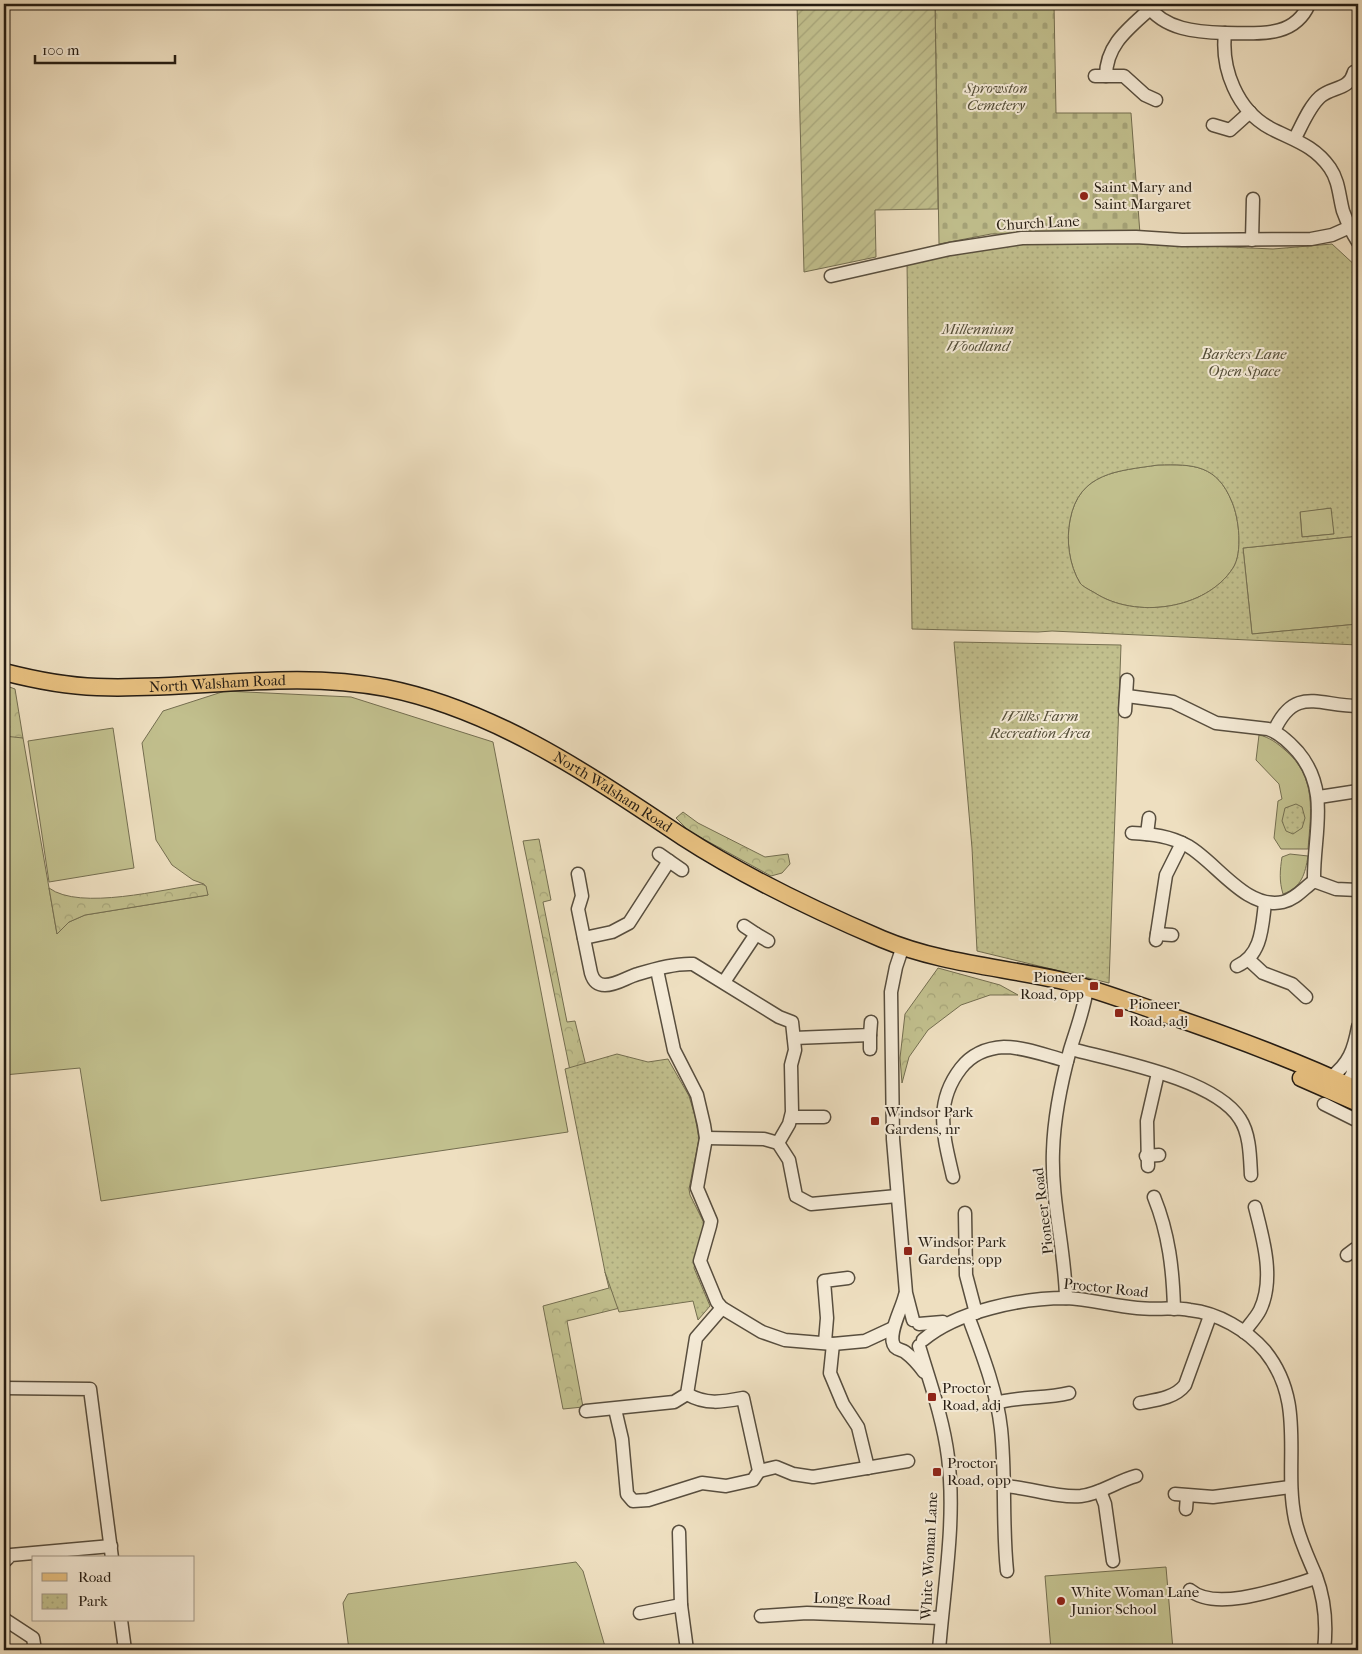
<svg xmlns="http://www.w3.org/2000/svg" width="1362" height="1654" font-family="'IM FELL French Canon',serif">
  <defs>
    <pattern id="forest-crowns" width="20" height="18" patternUnits="userSpaceOnUse" patternTransform="scale(1.25)"><rect width="20" height="18" fill="#c1bf8d"/><path d="M2 6a3 3 0 1 1 6 0M12 15a3 3 0 1 1 6 0" fill="none" stroke="#a6a479"/></pattern>
    <pattern id="cemetery-stones" width="16" height="16" patternUnits="userSpaceOnUse" patternTransform="scale(1.25)"><rect width="16" height="16" fill="#c1bf8d"/><path d="M2 7V4a2 2 0 0 1 4 0v3zM10 15v-3a2 2 0 0 1 4 0v3z" fill="#a6a479"/></pattern>
    <pattern id="park-dots" width="8" height="8" patternUnits="userSpaceOnUse" patternTransform="scale(1.25)"><rect width="8" height="8" fill="#c1bf8d"/><path d="M2 2h.1M6 6h.1" fill="none" stroke="#a6a479" stroke-width="1.8" stroke-linecap="round"/></pattern>
    <pattern id="garden-furrows" width="10" height="10" patternUnits="userSpaceOnUse" patternTransform="scale(1.25)"><rect width="10" height="10" fill="#c1bf8d"/><path d="M-1 1l2-2M0 10L10 0M9 11l2-2" fill="none" stroke="#a6a479"/></pattern>
  </defs>
  <rect width="100%" height="100%" fill="#eedfc0"/>
  <filter id="stains"><feTurbulence type="fractalNoise" baseFrequency=".004" numOctaves="4"/><feColorMatrix values="0 0 0 0 .2 0 0 0 0 .09 0 0 0 0 .02 0 0 0 .5 -.17"/></filter>
  <radialGradient id="worn" r=".72"><stop offset=".6" stop-color="#630" stop-opacity="0"/><stop offset="1" stop-color="#630" stop-opacity=".3"/></radialGradient>
  <g fill="#c1bf8d" stroke="#746e50">
    <path d="M1158,465C1194,464 1217,465 1232,502C1239,518 1243,553 1233,568C1206,610 1135,619 1095,593C1090,590 1083,587 1080,583C1069,565 1066,540 1070,520C1079,472 1118,471 1158,465Z"/>
    <polygon points="1332,508 1334,534 1302,537 1300,511"/>
    <polygon points="1358,536 1358,624 1252,634 1243,548"/>
    <polygon points="225,691 351,697 493,742 568,1132 101,1201 80,1068 4,1075 4,729 23,738 57,934 69,922 85,915 208,895 204,884 193,880 172,865 156,840 142,743 163,711"/>
    <polygon points="113,728 134,868 49,882 28,741"/>
    <path d="M1259,735C1269,737 1277,743 1285,750C1317,777 1311,812 1308,849H1281L1274,838L1278,801L1282,799L1279,784L1256,760Z"/>
    <path d="M1290,854L1308,856C1305,874 1302,887 1283,894C1279,881 1280,870 1282,857Z"/>
    <polygon points="576,1562 583,1571 606,1650 349,1650 343,1603 348,1594"/>
    <polygon points="1166,1567 1173,1650 1051,1650 1045,1576"/>
  </g>
  <g fill="url(#forest-crowns)" stroke="#746e50">
    <polygon points="4,685 15,689 23,738 4,736"/>
    <polygon points="683,812 698,823 765,857 788,854 790,864 782,873 771,876 689,831 676,818"/>
    <polygon points="539,839 551,900 543,902 567,1022 575,1021 586,1066 573,1085 523,841"/>
    <path d="M202,884L206,886L208,895L85,915L69,922L57,934L49,888C80,911 163,889 202,884Z"/>
    <polygon points="938,968 1000,985 1018,995 990,995 961,1005 928,1030 909,1057 902,1083 900,1058 905,1014"/>
    <polygon points="605,1272 624,1307 567,1321 583,1407 563,1409 543,1306 609,1288"/>
  </g>
  <polygon fill="url(#cemetery-stones)" stroke="#746e50" points="935,4 1054,4 1056,113 1131,113 1140,234 991,234 939,244"/>
  <g fill="url(#park-dots)" stroke="#746e50" fill-rule="evenodd">
    <path d="M1119,242L1273,249L1332,244L1358,268V536L1243,548L1252,634L1358,624V645L1052,631L1038,632L912,629L907,263L981,248L1007,245ZM1158,465C1194,464 1217,465 1232,502C1239,518 1243,553 1233,568C1206,610 1135,619 1095,593C1090,590 1083,587 1080,583C1069,565 1066,540 1070,520C1079,472 1118,471 1158,465ZM1331,508L1334,534L1302,537L1300,512Z"/>
    <polygon points="954,642 1121,645 1109,983 977,951 972,848"/>
    <polygon points="1296,804 1302,807 1305,818 1302,828 1293,834 1286,831 1282,821 1285,808"/>
    <polygon points="617,1054 648,1062 668,1059 689,1096 695,1116 699,1139 689,1189 690,1195 704,1223 694,1268 710,1306 698,1320 693,1301 619,1312 605,1272 565,1069"/>
  </g>
  <polygon fill="url(#garden-furrows)" stroke="#746e50" points="797,4 935,4 938,209 875,210 876,257 804,272"/>
  <g fill="none" stroke-linecap="round" stroke-linejoin="round">
    <defs>
      <g id="minor">
        <path d="M1146,4C1165,30 1196,32 1225,33"/>
        <path d="M1309,4C1294,39 1257,33 1225,33C1221,69 1237,110 1270,128C1293,140 1314,145 1330,168C1339,181 1339,196 1343,211C1347,222 1352,233 1358,242"/>
        <polyline points="1095,76 1124,76 1145,95 1156,100"/>
        <path d="M1106,76C1106,45 1128,29 1150,9"/>
        <polyline points="1213,125 1230,130 1250,112"/>
        <path d="M1295,138C1302,125 1309,107 1320,97C1332,86 1349,91 1354,72"/>
        <polyline points="1252,240 1253,199"/>
        <polyline points="831,276 950,249 1022,238 1136,237 1182,240 1311,239 1332,235 1350,227"/>
        <path d="M1127,696L1173,702L1216,723L1268,729C1280,733 1290,743 1298,752C1331,791 1313,835 1314,881"/>
        <polyline points="1125,711 1127,680"/>
        <path d="M1274,731C1295,685 1319,706 1358,706"/>
        <polyline points="1319,797 1358,791"/>
        <path d="M1132,833C1152,834 1170,836 1188,846C1217,863 1246,910 1283,902C1296,899 1304,888 1314,881L1336,889L1358,890"/>
        <polyline points="1147,834 1149,818"/>
        <polyline points="669,861 682,870"/>
        <path d="M578,874L582,896L578,909L591,973C593,980 597,985 605,985C617,985 627,977 638,974C654,969 676,963 693,964L779,1017L792,1022L795,1050L791,1065L792,1112L789,1124L778,1143"/>
        <polyline points="756,934 768,941"/>
        <polyline points="1157,934 1172,935"/>
        <polyline points="584,938 612,932 629,923 669,861 659,854"/>
        <polyline points="1156,940 1166,875 1182,843"/>
        <polyline points="903,946 896,967 891,992 893,1139 906,1293 913,1320"/>
        <polyline points="1249,960 1263,973 1292,984 1306,997"/>
        <path d="M1237,966C1262,955 1262,927 1265,903"/>
        <polyline points="657,970 674,1050 697,1095 704,1125 706,1138 697,1188 711,1221 710,1226 700,1261 717,1302 722,1308 762,1332 785,1340 833,1344 865,1341 893,1328"/>
        <polyline points="724,982 756,934 744,926"/>
        <polyline points="794,1038 870,1035 871,1022"/>
        <polyline points="870,1049 870,1035"/>
        <path d="M1071,1049C1116,1061 1215,1079 1240,1119C1250,1134 1250,1157 1251,1175"/>
        <path d="M1353,1052C1356,1073 1353,1080 1334,1092L1331,1077C1349,1064 1354,1049 1358,1027"/>
        <polyline points="1324,1104 1358,1121"/>
        <polyline points="792,1117 824,1117"/>
        <polyline points="706,1138 764,1139 778,1143 789,1160 796,1196 811,1204 897,1196"/>
        <polyline points="1146,1156 1159,1155"/>
        <polyline points="1148,1166 1147,1121 1158,1073"/>
        <path d="M953,1177C944,1137 933,1104 961,1068C972,1054 986,1048 1004,1047C1025,1047 1047,1056 1067,1061"/>
        <path d="M1154,1197C1169,1234 1173,1270 1174,1309"/>
        <polyline points="965,1213 966,1275 976,1313"/>
        <polyline points="1347,1255 1355,1249 1358,1250"/>
        <path d="M905,1295C902,1309 886,1336 895,1347C898,1350 902,1350 905,1352C913,1358 919,1365 924,1372"/>
        <path d="M1066,1298C1065,1249 1051,1201 1053,1151C1054,1118 1061,1083 1070,1050C1076,1030 1084,1010 1087,988"/>
        <path d="M968,1316C981,1351 997,1391 1001,1429C1006,1476 1002,1523 1007,1571"/>
        <polyline points="919,1324 943,1322"/>
        <path d="M1244,1332C1249,1325 1256,1318 1260,1310C1275,1279 1263,1238 1255,1207"/>
        <path d="M923,1340C957,1311 1022,1298 1066,1298C1090,1299 1113,1306 1137,1308C1155,1310 1173,1307 1190,1310C1218,1313 1247,1330 1265,1351C1307,1403 1283,1461 1295,1519C1299,1539 1308,1557 1316,1576C1325,1600 1327,1624 1324,1650"/>
        <polyline points="825,1342 827,1318 824,1281 848,1278"/>
        <polyline points="833,1344 830,1373 843,1404 858,1427 868,1468"/>
        <path d="M919,1346C930,1383 943,1418 948,1457C956,1520 944,1587 939,1650"/>
        <polyline points="4,1388 90,1389 112,1558"/>
        <path d="M995,1403C1020,1396 1045,1399 1069,1393"/>
        <path d="M1140,1403C1156,1400 1175,1398 1185,1385L1210,1316"/>
        <path d="M615,1409L622,1439L627,1494L633,1501L648,1500L702,1483L726,1486L753,1480L759,1471L743,1398C722,1402 706,1405 687,1394"/>
        <polyline points="586,1411 674,1402 687,1394 696,1338 722,1308"/>
        <polyline points="759,1471 776,1467 793,1474 813,1477 908,1461"/>
        <path d="M1003,1486C1029,1487 1055,1498 1081,1496C1100,1494 1117,1481 1136,1476"/>
        <polyline points="1100,1491 1105,1504 1113,1561"/>
        <polyline points="1175,1494 1213,1497 1290,1487"/>
        <polyline points="1186,1509 1187,1496"/>
        <polyline points="679,1532 681,1605 687,1650"/>
        <polyline points="4,1562 11,1555 111,1546"/>
        <path d="M1190,1590C1216,1613 1285,1587 1316,1578"/>
        <polyline points="640,1613 681,1605"/>
        <polyline points="761,1616 807,1613 941,1618"/>
        <polyline points="4,1619 33,1638 35,1650"/>
        <polyline points="121,1620 125,1650"/>
      </g>
      <g id="major">
        <path id="s1" d="M4,672C35,680 65,686 97,687C194,691 289,669 386,688C496,710 591,776 683,837C745,877 814,910 882,939C939,963 1000,967 1059,980C1092,988 1123,1000 1156,1011C1224,1034 1293,1059 1358,1090"/>
        <polyline points="1301,1078 1358,1103"/>
      </g>
    </defs>
    <use href="#minor" stroke="#584e3e" stroke-width="15"/>
    <use href="#major" stroke="#261d13" stroke-width="19"/>
    <use href="#minor" stroke="#f4ead6" stroke-width="12"/>
    <use href="#major" stroke="#e7c080" stroke-width="16"/>
  </g>
  <g fill="#8f2418" stroke="#f4ead6" stroke-width="2">
    <circle cx="1084" cy="196" r="5"/>
    <rect x="1089" y="981" width="10" height="10" rx="2.5"/>
    <rect x="1114" y="1008" width="10" height="10" rx="2.5"/>
    <rect x="870" y="1116" width="10" height="10" rx="2.5"/>
    <rect x="903" y="1246" width="10" height="10" rx="2.5"/>
    <rect x="927" y="1392" width="10" height="10" rx="2.5"/>
    <rect x="932" y="1467" width="10" height="10" rx="2.5"/>
    <circle cx="1061" cy="1601" r="5"/>
  </g>
  <g text-anchor="middle" dominant-baseline="central" stroke-width="4" stroke-linejoin="round" paint-order="stroke">
    <g font-size="15" font-style="italic" fill="#544e38" stroke="#f4ead6">
      <text x="996" y="88">Sprowston<tspan x="996" dy="17">Cemetery</tspan></text>
      <text x="978" y="329">Millennium<tspan x="978" dy="17">Woodland</tspan></text>
      <text x="1244" y="354">Barkers Lane<tspan x="1244" dy="17">Open Space</tspan></text>
      <text x="1040" y="716">Wilks Farm<tspan x="1040" dy="17">Recreation Area</tspan></text>
    </g>
    <g font-size="15" fill="#261d13" stroke="#f4ead6" text-anchor="start">
      <text x="1094" y="187">Saint Mary and<tspan x="1094" dy="17">Saint Margaret</tspan></text>
      <text x="1084" y="977" text-anchor="end">Pioneer<tspan x="1084" dy="17">Road, opp</tspan></text>
      <text x="1129" y="1004">Pioneer<tspan x="1129" dy="17">Road, adj</tspan></text>
      <text x="885" y="1112">Windsor Park<tspan x="885" dy="17">Gardens, nr</tspan></text>
      <text x="918" y="1242">Windsor Park<tspan x="918" dy="17">Gardens, opp</tspan></text>
      <text x="942" y="1388">Proctor<tspan x="942" dy="17">Road, adj</tspan></text>
      <text x="947" y="1463">Proctor<tspan x="947" dy="17">Road, opp</tspan></text>
      <text x="1071" y="1592">White Woman Lane<tspan x="1071" dy="17">Junior School</tspan></text>
    </g>
    <g font-size="15" fill="#261d13" stroke="#f4ead6">
      <text transform="translate(1038 223) rotate(-3)">Church Lane</text>
      <text stroke="none"><textPath href="#s1" startOffset="215">North Walsham Road</textPath></text>
      <text stroke="none"><textPath href="#s1" startOffset="635">North Walsham Road</textPath></text>
      <text transform="translate(1043 1211) rotate(-97)">Pioneer Road</text>
      <text transform="translate(1106 1288) rotate(6)">Proctor Road</text>
      <text transform="translate(929 1556) rotate(-87)">White Woman Lane</text>
      <text transform="translate(852 1599) rotate(2)">Longe Road</text>
    </g>
  </g>
  <rect width="1362" height="1654" fill="none" stroke="#eedfc0" stroke-width="20"/>
  <rect x="5" y="5" width="1352" height="1644" fill="none" stroke="#261d13" stroke-width="2.5"/>
  <rect x="10" y="10" width="1342" height="1634" fill="none" stroke="#261d13"/>
  <rect x="32" y="1556" width="162" height="65" fill="#f4ead6" stroke="#a29888"/>
  <rect x="42" y="1573" width="25" height="8" fill="#e7c080" stroke="#a29888"/>
  <text x="78" y="1582" font-size="15" fill="#261d13">Road</text>
  <rect x="42" y="1594" width="25" height="15" fill="url(#park-dots)" stroke="#a29888"/>
  <text x="78" y="1606" font-size="15" fill="#261d13">Park</text>
  <path d="M35 55v8h140v-8" fill="none" stroke="#261d13" stroke-width="2.5"/>
  <text x="42" y="55" font-size="15" fill="#261d13" stroke="#f4ead6" stroke-width="4" paint-order="stroke">100 m</text>
  <rect width="100%" height="100%" filter="url(#stains)"/>
  <rect width="100%" height="100%" fill="url(#worn)"/>
</svg>
